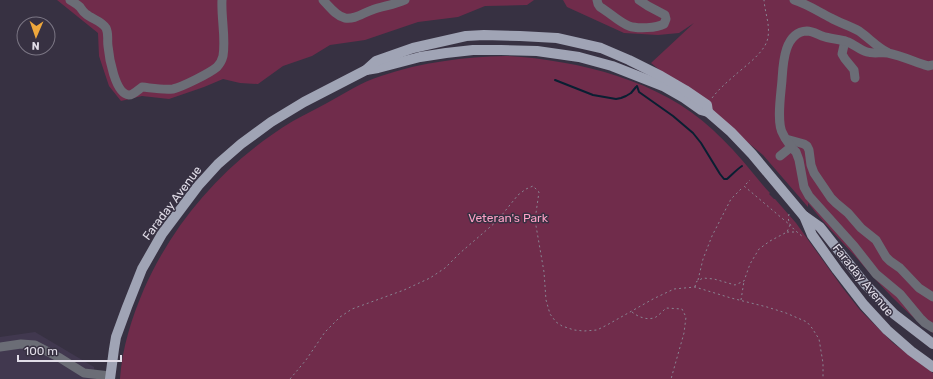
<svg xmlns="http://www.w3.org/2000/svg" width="933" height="379" font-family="Rubik,sans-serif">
  <rect width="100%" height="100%" fill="#373142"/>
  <polygon fill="#41384f" points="35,332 94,367 95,379 0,379 0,337"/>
  <g fill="#702c4b">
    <polygon points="57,0 534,0 527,5 485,6 458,17 418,22 365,40 330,45 312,56 283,66 258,84 240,83 223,79 204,87 169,99 142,96 121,101 109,86 99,56 98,33"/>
    <path d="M563,0H933V333C903,311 879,284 855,256C839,239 823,222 808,203V207L763,155L651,63L694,23L679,33L658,35L624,33L567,7Z"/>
    <path d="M506,56C577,60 660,80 713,130C727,143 740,157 752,172C758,179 764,187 770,193L769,194L774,199H775L796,223L842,287L860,310L893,343L933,373V379H120C122,348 132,317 144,289C175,219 227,161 293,121C304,115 316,109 327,103C345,93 362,82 381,76C422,62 464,57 506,56Z"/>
  </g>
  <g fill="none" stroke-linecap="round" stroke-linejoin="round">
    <g stroke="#091f32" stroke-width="2">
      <polyline points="555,80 593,95 616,99 621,98 626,96 631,93 636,87"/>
      <path d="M637,86L639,92L673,116L693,133L701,143L720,174L724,179H727C732,175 736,170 742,166"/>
    </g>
    <g stroke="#898492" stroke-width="1" stroke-dasharray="2 3" stroke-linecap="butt">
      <path d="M712,98C719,89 726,83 734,76C745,66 766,52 768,37C770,24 765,13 764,0"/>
      <path d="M789,214C786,225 795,230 803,237"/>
      <polyline points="787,232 796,232"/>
      <polyline points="698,280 703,259 712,236 731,199 743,187"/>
      <polyline points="695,287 696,282 703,278 714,279 735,285 744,281 750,264 759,249 770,241 787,232 790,225 744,186 750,180"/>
      <polyline points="741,300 744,281"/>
      <path d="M632,312C638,317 648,321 656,317C659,315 663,311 666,308L682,309L686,317L684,333L671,379"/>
      <polyline points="290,379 306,360 325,332 340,317 352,309 404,290 430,278 445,268 460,253 497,221 518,195 526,189 533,186 539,192 535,220 544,272 546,300 550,314 556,322 562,326 574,330 584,331 597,330 607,325 653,299 674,289 695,287 731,298 767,307 786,313 807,322 812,328 819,339 823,363 823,379"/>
    </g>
    <g stroke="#6b6d76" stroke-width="9">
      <path d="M70,0C73,2 77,4 80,7C82,10 83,12 86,14C92,19 102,21 106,28C109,34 107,40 108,46C109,57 115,94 129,95C133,95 138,90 142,87C152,88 162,90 173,89C182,87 210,73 217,67C220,64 222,60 223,56C226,38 221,18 222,0"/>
      <path d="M323,0C329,6 336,16 345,18C354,20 363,13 372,10C383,6 394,5 405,0"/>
      <path d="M597,0L598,4L600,7C609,12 620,23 629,26C637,29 657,28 664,24L666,19L665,15L648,6L639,0"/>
      <path d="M794,0C807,4 819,12 831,18C840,23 850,26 859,31C869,38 877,47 887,52"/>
      <polyline points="845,41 842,54 845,59 854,70 855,78"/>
      <polyline points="786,139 804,144 807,146 809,150 811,165 814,173 831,198 836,203 848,213 861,228 876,240 886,257 890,261 900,268 919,288 933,297"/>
      <polyline points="791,147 796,152 799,160 804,187 809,196 854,246 876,274 900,294 920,318 925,323 933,328"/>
      <path d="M780,156L791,147C789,143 785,139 783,134C776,123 781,94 782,80C783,64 784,32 807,31C812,31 817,34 822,36C830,39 840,39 848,42C855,45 860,50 867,52C873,54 881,52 888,53C902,56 915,62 928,66L933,65"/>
      <polyline points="0,347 21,344 35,345 60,358 84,373 110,376"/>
    </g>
    <g stroke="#a0a4b5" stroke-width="10">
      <polyline points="366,70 378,68 420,57 446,53 473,50 501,50 537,51 579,57 612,66 663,86 684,98 701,110 708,112 731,132 752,154 803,215 820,227 865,284 894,314 933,344"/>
      <polyline points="804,216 812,235 837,270 864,305 887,330 911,351 933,367"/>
      <polyline points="110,379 114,349 116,337 127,307 142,269 162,234 198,186 218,164 241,144 271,122 304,102 366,70 376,61 413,48 466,36 484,35 520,36 557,38 601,48 629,60 661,76 685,90 707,105 708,112"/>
    </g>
  </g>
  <g text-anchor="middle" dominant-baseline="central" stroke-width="3" stroke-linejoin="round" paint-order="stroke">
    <g font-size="12" fill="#e1dde8" stroke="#373142">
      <text transform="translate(172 203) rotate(-53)">Faraday Avenue</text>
      <text transform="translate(863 280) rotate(51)">Faraday Avenue</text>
    </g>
    <g font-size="12" fill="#fea1c6" stroke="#373142">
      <text x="508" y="218">Veteran's Park</text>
    </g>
  </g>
  <g transform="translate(36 36) rotate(182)"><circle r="19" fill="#373142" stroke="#7b7684"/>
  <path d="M0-3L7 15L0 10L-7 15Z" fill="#eea73c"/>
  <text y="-6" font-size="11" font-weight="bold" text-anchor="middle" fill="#e1dde8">N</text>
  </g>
  <path d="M18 355v6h103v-6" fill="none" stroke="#e1dde8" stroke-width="2"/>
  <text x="24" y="355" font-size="12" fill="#e1dde8" stroke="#373142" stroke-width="3" paint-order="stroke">100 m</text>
</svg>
